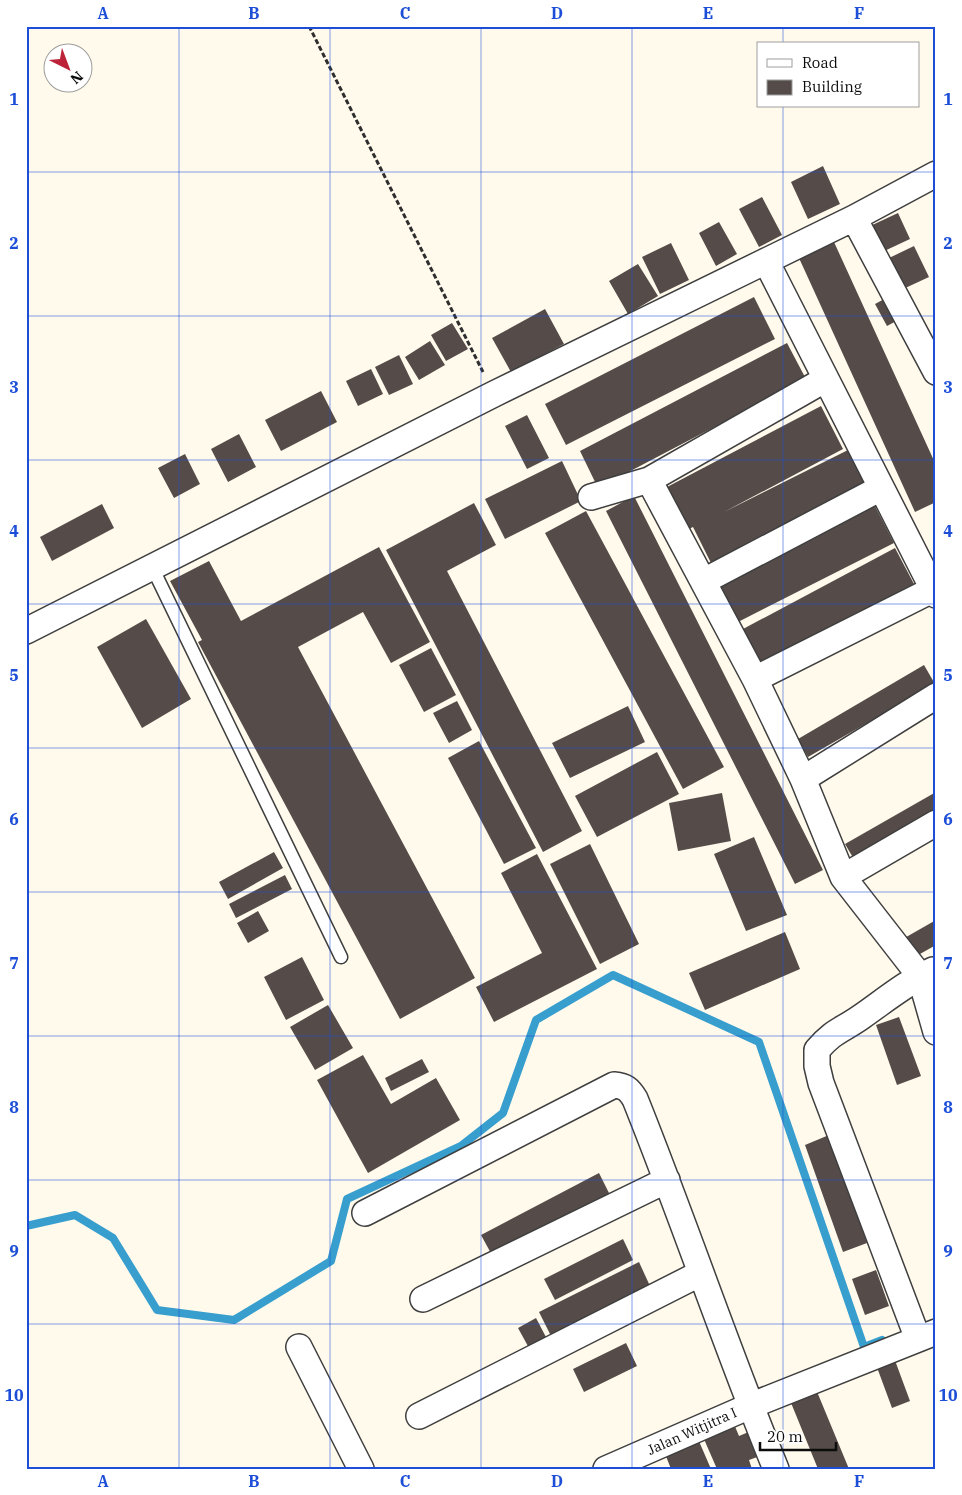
<svg xmlns="http://www.w3.org/2000/svg" width="962" height="1495" viewBox="0 0 962 1495" font-family="'IBM Plex Serif',serif">
  <style>
    .lines { fill: none; stroke-linecap: round; stroke-linejoin: round }
    .stream { stroke: #379ece; stroke-width: 8 }
    .building { fill: #554c49 }
    .lane-casing { stroke: #3f3f3f; stroke-width: 15 }
    .street-casing { stroke: #3f3f3f; stroke-width: 28 }
    .path { stroke: #2e2e2e; stroke-width: 3; stroke-dasharray: 5 2.5; stroke-linecap: butt }
    .lane { stroke: #fff; stroke-width: 12 }
    .street { stroke: #fff; stroke-width: 25 }
    .grid { fill: none; stroke: #1d4ed8; stroke-width: 1; stroke-opacity: 0.55 }
    .labels { text-anchor: middle; stroke-width: 5; stroke-linejoin: round; paint-order: stroke }
    .street-label { font-size: 14px; fill: #0c0c0c; stroke: #fff }
    .neatline { fill: none; stroke: #1d4ed8; stroke-width: 2 }
    .grid-label { font-size: 16px; text-anchor: middle; font-weight: bold; fill: #1d4ed8 }
  </style>
  <rect width="100%" height="100%" fill="#fffaec"/>
  <g class="lines">
    <path class="stream" d="M26 1226 75 1215 113 1238 157 1310 234 1320 331 1261 347 1199 461 1146 503 1113 536 1020 613 975 759 1042 864 1347 882 1340"/>
  </g>
  <path class="building" d="M823 166 840 204 808 219 791 182Z
    M762 197 782 235 759 247 739 209Z
    M898 213 910 239 880 253 868 227Z
    M719 222 737 254 716 266 699 233Z
    M834 242 936 465V502L915 512 799 258Z
    M671 243 689 280 660 294 642 257Z
    M914 246 929 277 901 290 887 259Z
    M638 264 658 296 628 314 609 281Z
    M754 297 775 339 566 445 545 404Z
    M888 297 900 319 887 326 875 304Z
    M545 309 564 344 511 372 492 338Z
    M452 323 468 349 446 361 431 335Z
    M430 341 445 365 419 380 405 357Z
    M787 343 806 379 598 488 580 451Z
    M399 355 413 384 389 395 375 367Z
    M371 369 383 394 358 406 346 381Z
    M321 391 337 422 281 451 265 420Z
    M821 406 843 449 724 512 848 450 866 485 711 563 693 527 689 529 667 487Z
    M527 415 549 458 527 469 505 426Z
    M239 434 256 467 228 482 211 449Z
    M185 454 200 484 174 498 158 468Z
    M562 461 581 501 505 539 485 499Z
    M634 496 823 870 795 884 606 511Z
    M474 503 496 545 447 571 582 831 543 852 386 550Z
    M102 504 114 528 52 561 40 537Z
    M875 506 894 543 738 622 719 585Z
    M586 511 724 767 683 789 545 533Z
    M379 547 430 642 391 663 363 612 298 647 475 978 400 1019 198 642 202 640 170 581 209 561 241 621Z
    M895 548 914 584 762 665 743 629Z
    M146 619 191 699 142 728 97 647Z
    M431 648 456 695 424 712 399 665Z
    M924 665 935 684 808 757 798 739Z
    M457 701 472 730 449 743 433 713Z
    M628 706 645 742 570 778 552 743Z
    M479 741 536 848 504 864 448 758Z
    M657 752 679 794 597 837 575 796Z
    M936 792V816L855 861 845 844Z
    M722 793 731 841 678 851 669 803Z
    M754 837 787 915 746 931 714 854Z
    M590 844 639 944 600 964 550 864Z
    M274 852 283 868 228 899 219 882Z
    M537 854 597 969 494 1022 476 987 542 953 501 873Z
    M285 875 292 889 236 918 229 904Z
    M258 911 269 931 248 943 237 923Z
    M936 920V945L911 959 901 940Z
    M785 932 800 969 705 1010 689 973Z
    M302 957 324 1000 286 1020 264 977Z
    M328 1005 353 1048 315 1070 290 1027Z
    M899 1017 921 1076 897 1085 876 1025Z
    M363 1055 391 1104 436 1078 460 1120 368 1173 317 1080Z
    M422 1059 429 1072 391 1091 385 1078Z
    M829 1135 867 1243 843 1252 805 1145Z
    M599 1173 610 1195 493 1257 481 1235Z
    M623 1239 633 1260 555 1300 544 1279Z
    M639 1262 650 1286 551 1336 539 1312Z
    M876 1270 889 1306 865 1315 852 1279Z
    M536 1318 547 1339 529 1348 518 1328Z
    M626 1343 637 1366 584 1392 573 1369Z
    M893 1355 910 1401 892 1408 875 1362Z
    M813 1382 849 1469H818L787 1393Z
    M731 1417 739 1436 751 1431 760 1456 749 1460 752 1469H717L700 1430Z
    M695 1432 711 1469H671L662 1446Z"/>
  <g class="lines">
    <defs>
      <path id="lane" d="M153 569 341 957"/>
      <path id="street" d="M854 218 936 372
        M766 261 936 595
        M649 480 755 679 803 779 843 877 920 976 936 1032
        M591 497 649 480 826 379
        M704 581 881 488
        M26 631 494 394 854 218 936 174
        M755 679 932 590
        M803 779 936 696
        M843 877 936 823
        M365 1213 614 1085C625 1086 629 1089 635 1099 684 1221 726 1347 776 1469
        M423 1299 667 1180
        M918 1339 821 1083 817 1066V1050C833 1031 841 1031 861 1017 884 1001 907 982 933 970
        M299 1347 361 1469
        M419 1416 701 1273
        M606 1469 750 1406 936 1332"/>
    </defs>
    <use href="#lane" class="lane-casing"/>
    <use href="#street" class="street-casing"/>
    <path class="path" d="M309 26 483 372"/>
    <use href="#lane" class="lane"/>
    <use href="#street" class="street"/>
  </g>
  <path class="grid" d="M179 26V1469M330 26V1469M481 26V1469M632 26V1469M783 26V44M783 106V1469M26 172H936M26 316H936M26 460H936M26 604H936M26 748H936M26 892H936M26 1036H936M26 1180H936M26 1324H936"/>
  <g class="labels">
    <g class="street-label">
      <text transform="translate(692 1431) rotate(-24)" y="5">Jalan Witjitra I</text>
    </g>
  </g>
  <rect width="962" height="1495" fill="none" stroke="#ffffff" stroke-width="55"/>
  <rect x="757" y="42" width="162" height="65" fill="#ffffff" stroke="#9e9e9e"/>
  <rect x="767" y="59" width="25" height="8" fill="#ffffff" stroke="#9e9e9e"/>
  <text x="802" y="68" font-size="15" fill="#0c0c0c">Road</text>
  <rect x="767" y="80" width="25" height="15" fill="#554c49" stroke="#9e9e9e"/>
  <text x="802" y="92" font-size="15" fill="#0c0c0c">Building</text>
  <g transform="translate(68 68) rotate(138)"><circle r="24" fill="#ffffff" stroke="#9e9e9e"/>
  <path d="M0-4L9 19L0 12L-9 19Z" fill="#bd2338"/>
  <text y="-8" font-size="14" font-weight="bold" text-anchor="middle" fill="#0c0c0c">N</text>
  </g>
  <path d="M760 1442v8h76v-8" fill="none" stroke="#0c0c0c" stroke-width="2.5"/>
  <text x="767" y="1442" font-size="15" fill="#0c0c0c" stroke="#ffffff" stroke-width="4" paint-order="stroke">20 m</text>
  <rect x="28" y="28" width="906" height="1440" class="neatline"/>
  <g class="grid-label">
    <text x="103" y="19">A</text>
    <text x="254" y="19">B</text>
    <text x="405" y="19">C</text>
    <text x="557" y="19">D</text>
    <text x="708" y="19">E</text>
    <text x="859" y="19">F</text>
    <text x="14" y="105">1</text>
    <text x="948" y="105">1</text>
    <text x="14" y="249">2</text>
    <text x="948" y="249">2</text>
    <text x="14" y="393">3</text>
    <text x="948" y="393">3</text>
    <text x="14" y="537">4</text>
    <text x="948" y="537">4</text>
    <text x="14" y="681">5</text>
    <text x="948" y="681">5</text>
    <text x="14" y="825">6</text>
    <text x="948" y="825">6</text>
    <text x="14" y="969">7</text>
    <text x="948" y="969">7</text>
    <text x="14" y="1113">8</text>
    <text x="948" y="1113">8</text>
    <text x="14" y="1257">9</text>
    <text x="948" y="1257">9</text>
    <text x="14" y="1401">10</text>
    <text x="948" y="1401">10</text>
    <text x="103" y="1487">A</text>
    <text x="254" y="1487">B</text>
    <text x="405" y="1487">C</text>
    <text x="557" y="1487">D</text>
    <text x="708" y="1487">E</text>
    <text x="859" y="1487">F</text>
  </g>
</svg>
